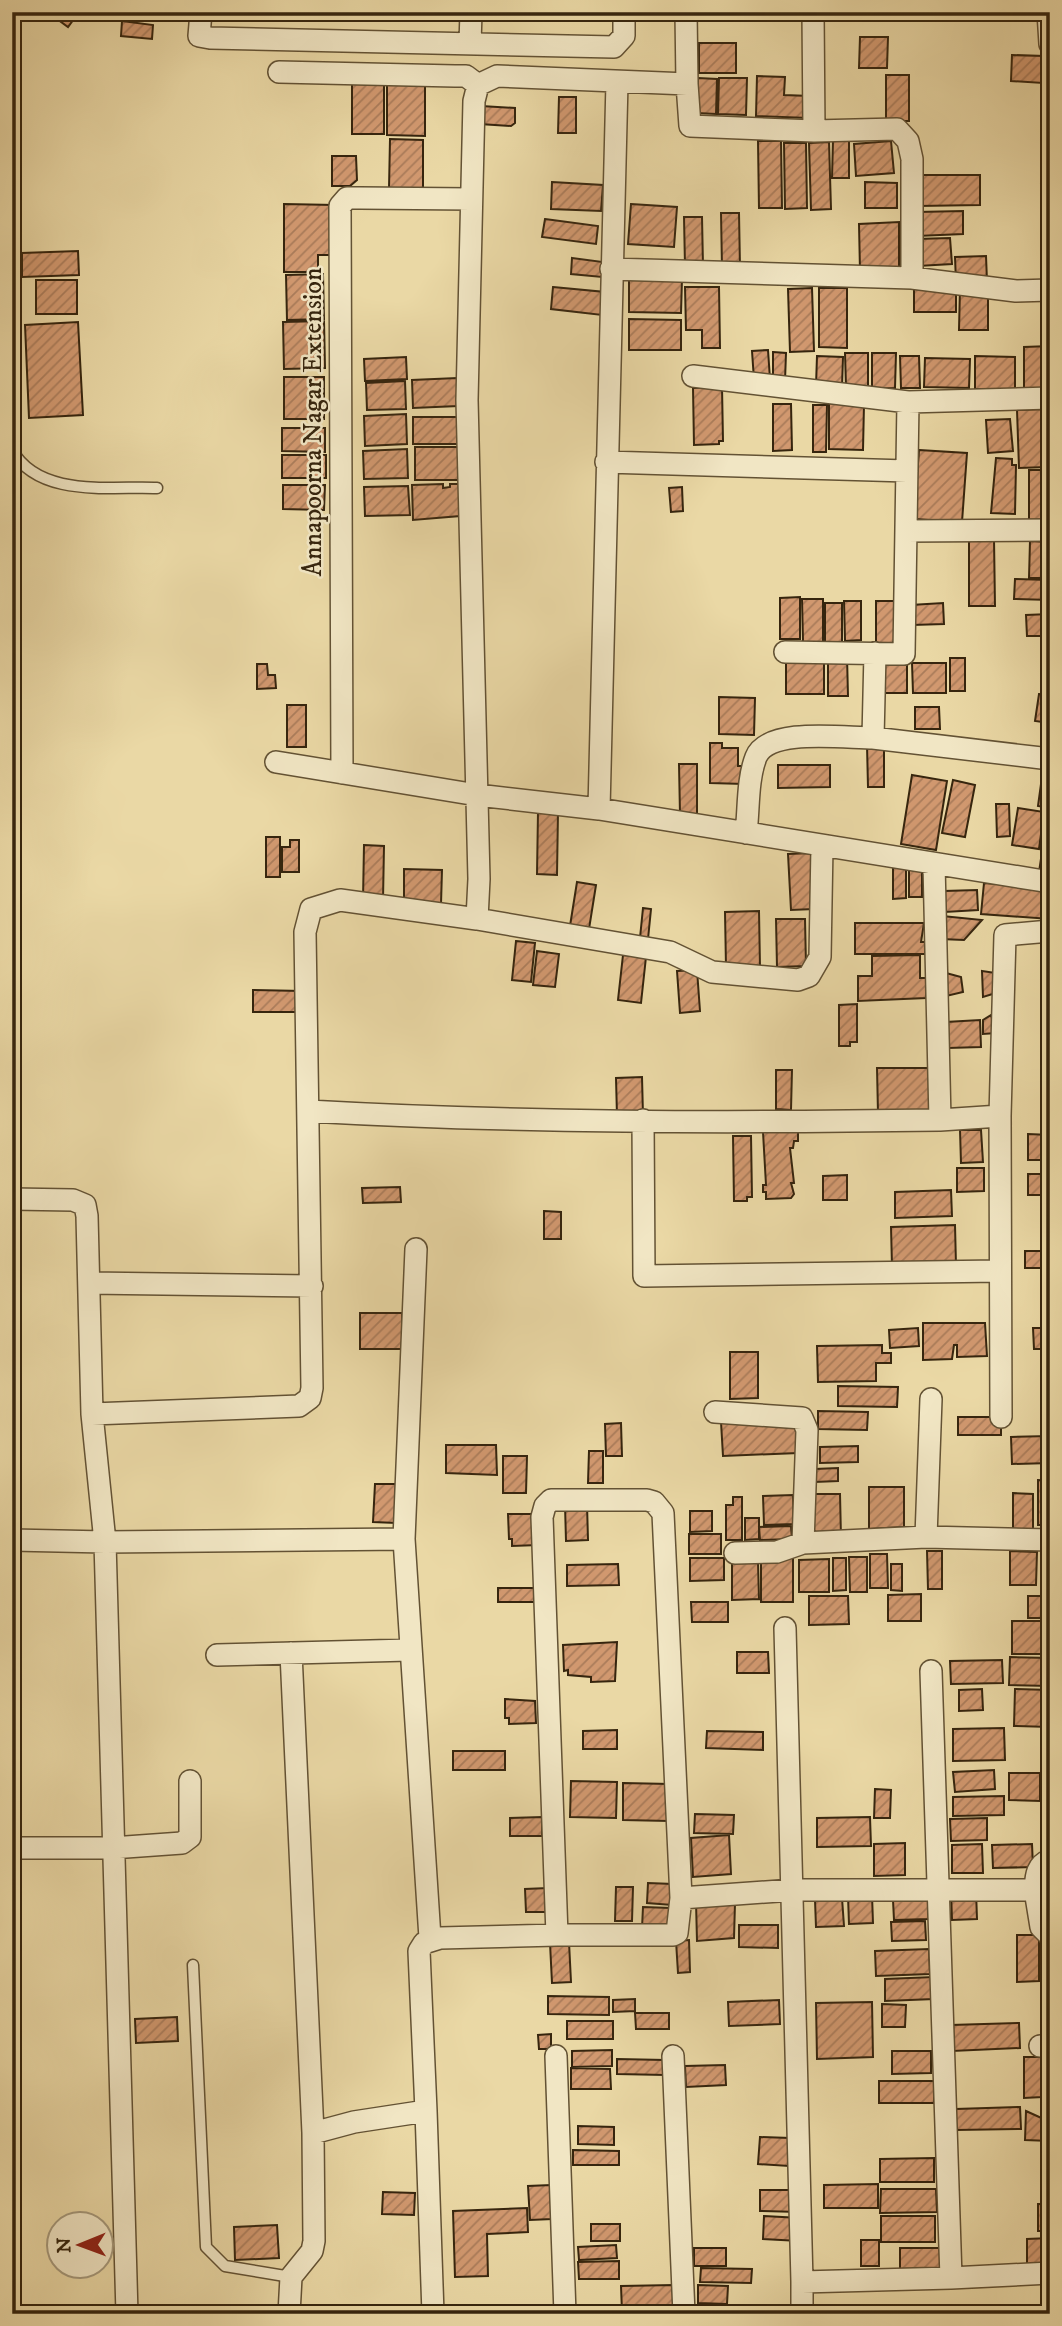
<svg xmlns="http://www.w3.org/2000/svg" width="1062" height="2326" viewBox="0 0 1062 2326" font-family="'IM FELL DW Pica',serif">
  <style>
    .building { fill: url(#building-hatch); stroke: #36250e; stroke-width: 2 }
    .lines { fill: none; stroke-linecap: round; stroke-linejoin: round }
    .lane-casing { stroke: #635234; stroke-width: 13 }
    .street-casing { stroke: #635234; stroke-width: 24 }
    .lane { stroke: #f1e6c4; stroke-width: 10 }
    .street { stroke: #f1e6c4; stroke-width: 21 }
    .labels { text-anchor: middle; stroke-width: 5; stroke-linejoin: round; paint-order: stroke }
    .street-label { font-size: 26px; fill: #36250e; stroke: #f1e6c4 }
  </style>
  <defs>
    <pattern id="building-hatch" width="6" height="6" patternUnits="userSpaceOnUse" patternTransform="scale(1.75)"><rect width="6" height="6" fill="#d1986f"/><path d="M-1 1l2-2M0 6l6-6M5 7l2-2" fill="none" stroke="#aa7c5a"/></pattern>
  </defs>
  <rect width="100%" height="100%" fill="#ead8a5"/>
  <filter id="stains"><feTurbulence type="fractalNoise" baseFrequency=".00286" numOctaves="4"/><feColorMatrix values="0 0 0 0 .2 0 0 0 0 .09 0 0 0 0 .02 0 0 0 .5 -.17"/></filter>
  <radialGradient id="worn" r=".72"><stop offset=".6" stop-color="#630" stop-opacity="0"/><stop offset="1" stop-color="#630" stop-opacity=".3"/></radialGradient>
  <path class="building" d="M56 12H79L68 27 53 16Z
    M122 21 153 25 152 39 121 36Z
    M860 37H888L887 68H859Z
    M699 43H736V73H699Z
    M1012 55 1044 56 1043 83 1011 81Z
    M886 75H909V121H886Z
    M757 76 785 77 784 95 810 96 809 118 756 116Z
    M698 78 717 79 716 114 697 113Z
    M719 78H747L746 115 718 114Z
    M352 79H384V134H352Z
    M387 81H425V136L387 135Z
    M559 97H576V133H558Z
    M481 106 515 108V123L511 126 480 124Z
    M390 139 423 140V190L389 189Z
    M758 141H781L782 208H759Z
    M833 141H849V178H832Z
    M891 141 894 173 856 176 854 144Z
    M829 142 831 209 811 210 809 143Z
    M784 143H806L807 208 785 209Z
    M332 156H356L357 180 350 186H332Z
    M918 175H980V205L918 206Z
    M552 182 603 185 601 211 551 209Z
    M865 182 897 183V208H865Z
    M1041 184H1050V234H1042Z
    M284 204 335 205V255H318V272H284Z
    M631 204 677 207 674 247 628 244Z
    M963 211V234L917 236V212Z
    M721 213H739L740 268H722Z
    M684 217H702L703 266H685Z
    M545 219 598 226 596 244 542 237Z
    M899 222V270L860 271 859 224Z
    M950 238 952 264 918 266 916 239Z
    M78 251 79 275 22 277V253Z
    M986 256 987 281 956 282 955 257Z
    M572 258 603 262 602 277 571 274Z
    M323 274 324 319 287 320 286 275Z
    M629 278 682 279 681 313 629 312Z
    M36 280H77V314H36Z
    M553 287 605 292 602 315 551 309Z
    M685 287H719L720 348H702V330H686Z
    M956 287V312H914V288Z
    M812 288 814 351 790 352 788 289Z
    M819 288H847V348L819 347Z
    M960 288H988V330H959Z
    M629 319 681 320V350H629Z
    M324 321 325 368 284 369 283 322Z
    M78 322 83 415 29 418 25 325Z
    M1050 346V395L1024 396V347Z
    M768 350 770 379 754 380 752 351Z
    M773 352 786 353 785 381H773Z
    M845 353H868V387H846Z
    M872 353H896L895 388 872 389Z
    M817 356 843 357 842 387 816 386Z
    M900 356H919L920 388H901Z
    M975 356 1015 357V389H975Z
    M406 357 407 379 365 381 364 359Z
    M925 358 970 359 969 388 924 387Z
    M284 377H324V419H284Z
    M457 378 458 406 413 408 412 380Z
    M405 381 406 409 367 410 366 383Z
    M722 387 723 441H719V444L694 445 693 388Z
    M829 403 864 404 863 450 829 449Z
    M773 404H791L792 450 773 451Z
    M813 405H827L826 452H813Z
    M1045 409 1047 467 1019 468 1017 410Z
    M406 414 407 444 365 446 364 416Z
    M413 417H459V444H413Z
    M1010 419 1013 451 988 453 986 420Z
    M282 428H325V452L282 451Z
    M415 447H462V480H415Z
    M407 449 408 478 364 479 363 451Z
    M919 450 967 453 962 522 914 519Z
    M282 455H326V478H282Z
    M996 458 1012 459V465H1016L1015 514 991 513Z
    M1029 470H1047V524H1029Z
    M443 484V488L450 487V484H459L460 516 413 520 412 485Z
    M283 485H325L324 510 283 509Z
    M408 486 410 515 365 516 364 487Z
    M682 487 683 511 671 512 669 488Z
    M969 539H994L995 606H969Z
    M1030 541 1048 542V578H1029Z
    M1015 579 1050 580V600L1014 599Z
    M800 597V639H780V598Z
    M802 599H823V642H803Z
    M844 601H861V640L845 641Z
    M876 601H894L895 646H876Z
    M825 603H842V642H825Z
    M943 603 944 624 912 625 911 605Z
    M1050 614V636H1027L1026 615Z
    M847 656 848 696H828V657Z
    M950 658H965V691H950Z
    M786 659H824V694H786Z
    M878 661H907V693H878Z
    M912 663H946V693H913Z
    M257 664H267L268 675H275L276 688 257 689Z
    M1039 694 1050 695V723L1035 721Z
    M719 697 755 698 754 735 719 734Z
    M287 705H306V747H287Z
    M915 707H939L940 729H915Z
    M710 743H722V748H738V766H743L744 784 710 783Z
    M867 745H884V787H868Z
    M679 764H697V814H680Z
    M778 765H830V787L778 788Z
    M912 775 947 781 936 850 901 844Z
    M953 780 975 785 965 837 942 833Z
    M1041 784 1050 786V808L1038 806Z
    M996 804H1009L1010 836 997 837Z
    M1018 808 1044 812 1039 849 1012 845Z
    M538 812H558L557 875 537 874Z
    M266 837H280V877H266Z
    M290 840H299V872H282V847H290Z
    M364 845 384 846 383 900H363Z
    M1042 852 1050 853 1047 873 1039 872Z
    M811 853 814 909 791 910 788 854Z
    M893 866H906V898L893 899Z
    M909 867H922V897H909Z
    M404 869 442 870 441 904H404Z
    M577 882 596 885 589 929 570 926Z
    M984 883 1050 888V919L981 914Z
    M977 890 978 910 945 912 944 891Z
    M643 908 651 909 648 939 640 938Z
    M759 911 760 967H726L725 912Z
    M942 916 982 920 964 940 941 939Z
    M776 919H805L806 966 777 967Z
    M855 923H924L921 942H925V954H855Z
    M516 941 535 943 531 982 512 980Z
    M537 951 559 954 555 987 533 985Z
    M623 955 646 957 641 1003 618 1000Z
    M920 955V978H926V998L858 1001V976H872V956Z
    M697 970 700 1011 680 1013 677 971Z
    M982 971 996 973V993L983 997Z
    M946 973 961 977 963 992 946 996Z
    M253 990 302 991 301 1012H253Z
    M857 1004V1042H850V1046H839V1005Z
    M991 1015 996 1033 983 1034V1020Z
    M980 1020 981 1047 948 1048 946 1022Z
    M877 1068H932L930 1112 878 1113Z
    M776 1070H792L791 1110 776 1109Z
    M642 1077 643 1115 617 1116 616 1078Z
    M960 1130H981L983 1162 961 1163Z
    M763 1132H798V1141H794L793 1148H790L794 1183H791L794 1194 791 1198 766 1199V1192H763V1185H766Z
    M1028 1134 1050 1135V1160H1028Z
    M733 1136H751L752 1197H747V1201H734Z
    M957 1168H984V1191L957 1192Z
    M1028 1174H1050V1195H1028Z
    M847 1175V1200H823V1176Z
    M400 1187 401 1202 363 1203 362 1188Z
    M951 1190 952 1216 895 1218V1192Z
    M544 1211 561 1212V1239H544Z
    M955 1225 956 1265 892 1266 891 1227Z
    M1025 1251H1050V1268H1025Z
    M360 1313H402V1349H360Z
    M923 1323H985L987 1356 957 1357V1345H954L952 1359 923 1360Z
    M918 1328 919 1346 890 1348 889 1330Z
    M1033 1328H1050V1349H1034Z
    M882 1345V1353H891V1363H876V1381L818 1382 817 1346Z
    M730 1352H758V1398L730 1399Z
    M838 1386 898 1387 897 1407 838 1406Z
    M818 1411 868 1412 867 1430 818 1429Z
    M958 1417H1001V1435H958Z
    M797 1419 798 1453 723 1456 721 1422Z
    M621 1423 622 1456H606L605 1424Z
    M1050 1436V1463L1012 1464 1011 1437Z
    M446 1445H496L497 1475 446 1473Z
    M858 1446V1462L820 1463V1447Z
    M589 1451H603V1483H588Z
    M503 1456H527L526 1493H503Z
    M838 1468V1481L815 1482V1469Z
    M1038 1480 1050 1481V1525H1038Z
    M375 1484H397L396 1523 373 1522Z
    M869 1487H904V1527L869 1529Z
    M1013 1493 1033 1494V1529H1013Z
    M812 1494H840L841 1538H812Z
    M793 1495 794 1524 764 1525 763 1496Z
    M733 1497H742V1540H726V1505H733Z
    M587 1504 588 1540 566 1541 565 1505Z
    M690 1511H712V1531L690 1532Z
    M508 1514H537L538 1545 512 1546V1539H509Z
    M745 1518H759V1539L745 1540Z
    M791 1526 792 1539 760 1540 759 1527Z
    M689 1534H721V1554H689Z
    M927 1551H942V1589H928Z
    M1010 1551 1037 1552 1036 1585H1010Z
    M870 1554H887L888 1588H870Z
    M793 1557V1602H761V1558Z
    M849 1557H867V1592H850Z
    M690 1558H724V1580L690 1581Z
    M833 1558H846V1590L833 1591Z
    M829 1559V1592H799V1560Z
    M758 1562 759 1599 732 1600V1563Z
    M618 1564 619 1585 567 1586V1565Z
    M891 1564H902V1591L891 1590Z
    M498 1588H541V1602H498Z
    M921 1594V1621H888V1595Z
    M809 1596H848L849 1624 809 1625Z
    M1028 1596H1050V1618H1028Z
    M691 1602H728V1622H692Z
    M1012 1621H1050V1654H1012Z
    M617 1642 615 1681 591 1682V1677L568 1675V1670L564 1671 563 1645Z
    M737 1652H768L769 1673H737Z
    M1010 1657 1050 1658V1686L1009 1685Z
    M1002 1660 1003 1683 951 1684 950 1661Z
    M982 1689 983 1710 959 1711V1690Z
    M1015 1689 1050 1690V1727L1014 1726Z
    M505 1699 535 1701 536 1723 509 1724V1718H505Z
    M1004 1728 1005 1760 953 1761V1729Z
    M617 1730V1749H583V1731Z
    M707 1731 763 1732V1750L706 1748Z
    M453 1751H505V1770H453Z
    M1046 1756H1050V1799L1044 1798Z
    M994 1770 995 1789 955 1792 953 1772Z
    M1009 1773H1040V1801L1009 1800Z
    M571 1781 617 1782 616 1818 570 1817Z
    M623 1783 670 1784 669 1821 623 1820Z
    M875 1789 891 1790 890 1818H874Z
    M1004 1796V1815L953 1816V1797Z
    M695 1814 734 1815 733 1834 694 1833Z
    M542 1817V1836H510V1818Z
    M870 1817 871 1846 817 1847V1818Z
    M987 1818V1840L951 1841 950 1819Z
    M729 1835 731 1874 693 1877 691 1838Z
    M905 1843V1875L874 1876V1844Z
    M982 1844 983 1873H952V1845Z
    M1032 1844 1033 1867 993 1868 992 1845Z
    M648 1883 673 1884 672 1905 647 1903Z
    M616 1887H633L632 1921H615Z
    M548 1888 549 1912H526L525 1889Z
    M976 1891 977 1919 952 1920 951 1892Z
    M872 1895 873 1923 849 1924 848 1896Z
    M842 1898 844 1926 816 1927 815 1900Z
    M928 1899 929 1919 894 1920 893 1900Z
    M696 1902 735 1903 734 1938 697 1941Z
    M643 1907 671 1908V1930L642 1928Z
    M925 1921 926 1940 892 1941 891 1922Z
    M739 1925H778V1948L739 1947Z
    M1017 1935H1039V1981L1017 1982Z
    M689 1940 690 1972 678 1973 676 1941Z
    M569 1942 571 1982 552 1983 550 1943Z
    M929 1949 930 1974 876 1976 875 1951Z
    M934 1977V1999L885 2001V1979Z
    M1047 1987H1050V2033L1045 2032Z
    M548 1996 609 1997V2015L548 2014Z
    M635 1999V2011L613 2012V2000Z
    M779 2000 780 2024 729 2026 728 2002Z
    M872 2002 873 2057 817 2059 816 2003Z
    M882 2004 906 2005 905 2027H882Z
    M635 2013H669V2029H636Z
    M177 2017 178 2041 136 2043 135 2019Z
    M567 2021H613V2039H567Z
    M1019 2023 1020 2048 952 2051 951 2025Z
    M551 2034V2049H539L538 2035Z
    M612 2050V2066L572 2067V2051Z
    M892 2051H931V2073L892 2074Z
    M1024 2057H1042V2097L1024 2098Z
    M617 2059 665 2060V2075L617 2074Z
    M725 2065 726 2085 686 2087 685 2066Z
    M571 2068 610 2069 611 2089H571Z
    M879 2081H934V2103H879Z
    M1020 2107 1021 2129 956 2130V2109Z
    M1026 2111 1048 2121 1050 2141 1025 2140Z
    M578 2126 614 2127V2145L578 2144Z
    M760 2137 790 2138 789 2166 758 2164Z
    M573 2150 619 2151V2165H573Z
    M934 2158V2182H880V2159Z
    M878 2184V2208H824V2185Z
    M551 2185 552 2219 530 2220 528 2186Z
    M881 2189H936L937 2212 880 2213Z
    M760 2190H799V2212L760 2211Z
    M383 2192 415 2193 414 2215 382 2214Z
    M1038 2204H1050V2231H1038Z
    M527 2208 528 2232 487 2234 488 2276 455 2277 453 2211Z
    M764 2216 800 2218 799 2241 763 2239Z
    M881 2216H935V2242H881Z
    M591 2224H620V2241H591Z
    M277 2225 279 2258 235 2260 234 2227Z
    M1050 2238V2267H1027V2239Z
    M861 2240H879V2266H861Z
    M616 2245 617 2258 579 2260 578 2247Z
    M694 2248H726V2266H694Z
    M900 2248H942V2269H900Z
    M619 2261V2279H579L578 2262Z
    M701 2268 752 2269 751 2283 700 2282Z
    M674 2285 675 2310 622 2312 621 2286Z
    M698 2285 728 2286 727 2304 698 2303Z
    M580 2308H616V2314H580Z
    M496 2310V2314H451V2311Z"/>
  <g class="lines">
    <defs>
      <path id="lane" d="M12 450C39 498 110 486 157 488
        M193 1965 206 2247 225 2266 291 2277"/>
      <path id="street" d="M201 12 199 36 210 38 614 47 624 36V12
        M1048 12 1050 44
        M470 44 471 12
        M279 72 455 76H466L478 85
        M687 84 690 126 814 131
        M611 269 912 278V159L908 141 897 129 814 131 813 12
        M912 278 1016 291 1050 290
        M693 376 908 402
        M606 462 907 471
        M906 531 1050 530
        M785 652 904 654 908 402 1050 398
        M875 653 873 738 1050 759
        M276 762 477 795 599 809 1050 882
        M342 773 340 206 347 198H360L471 199
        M599 809 617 82
        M746 833C749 810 747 780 756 757 768 727 844 738 873 738
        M934 864 940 1120 1000 1116
        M477 919 670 952 712 972 798 980 809 976 820 957 822 846
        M308 1111C518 1123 730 1123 940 1120
        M643 1120 644 1276 999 1271
        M12 1199 73 1200 85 1205 87 1216 92 1414 105 1542 127 2314
        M416 1249 404 1539 430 1938
        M89 1283 312 1286
        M715 1412 802 1418 807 1430 803 1543 926 1537 1050 1540
        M92 1414 299 1406 310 1398 312 1388 305 932 311 909 340 900 477 919 479 879 467 400 474 101 478 85 497 76 687 84 686 12
        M1001 1417 1000 1116 1005 935 1050 931
        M551 1500H647L654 1502 663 1513 681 1898 677 1933 673 1935H557L542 1517 545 1506Z
        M926 1537 931 1399
        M12 1540 105 1542 404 1539
        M735 1553 777 1552 803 1543
        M785 1628 802 2282 951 2278
        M291 1653 313 2133
        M217 1655 409 1650
        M931 1671 951 2278 1050 2273
        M12 1848H112L182 1843 190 1837V1781
        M1035 1890 1041 1927 1050 1936
        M681 1898 793 1890H1035C1036 1877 1036 1865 1050 1860
        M1040 2046H1050
        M556 2056 565 2314
        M673 2056 684 2314
        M426 2111 433 2314
        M802 2282V2314
        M289 2314 291 2277 312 2251 314 2241 313 2133 354 2122 426 2111 419 1951 424 1943 440 1938 557 1935"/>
    </defs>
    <use href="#lane" class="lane-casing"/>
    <use href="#street" class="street-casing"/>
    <use href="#lane" class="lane"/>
    <use href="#street" class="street"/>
  </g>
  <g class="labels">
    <g class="street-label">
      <text transform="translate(312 422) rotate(-90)" y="9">Annapoorna Nagar Extension</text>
    </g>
  </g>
  <rect width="1062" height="2326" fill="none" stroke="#ead8a5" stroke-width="42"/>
  <rect x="14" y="14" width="1034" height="2298" fill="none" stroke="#36250e" stroke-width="3.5"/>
  <rect x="21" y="21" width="1020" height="2284" fill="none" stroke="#36250e" stroke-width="2"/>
  <g transform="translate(80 2245) rotate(269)"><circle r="33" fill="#f1e6c4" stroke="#a6997b" stroke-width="2"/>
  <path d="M0-5L12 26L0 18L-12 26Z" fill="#8f2418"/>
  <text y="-10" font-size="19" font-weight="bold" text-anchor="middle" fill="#36250e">N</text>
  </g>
  <rect width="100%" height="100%" filter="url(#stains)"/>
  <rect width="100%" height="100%" fill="url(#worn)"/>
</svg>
